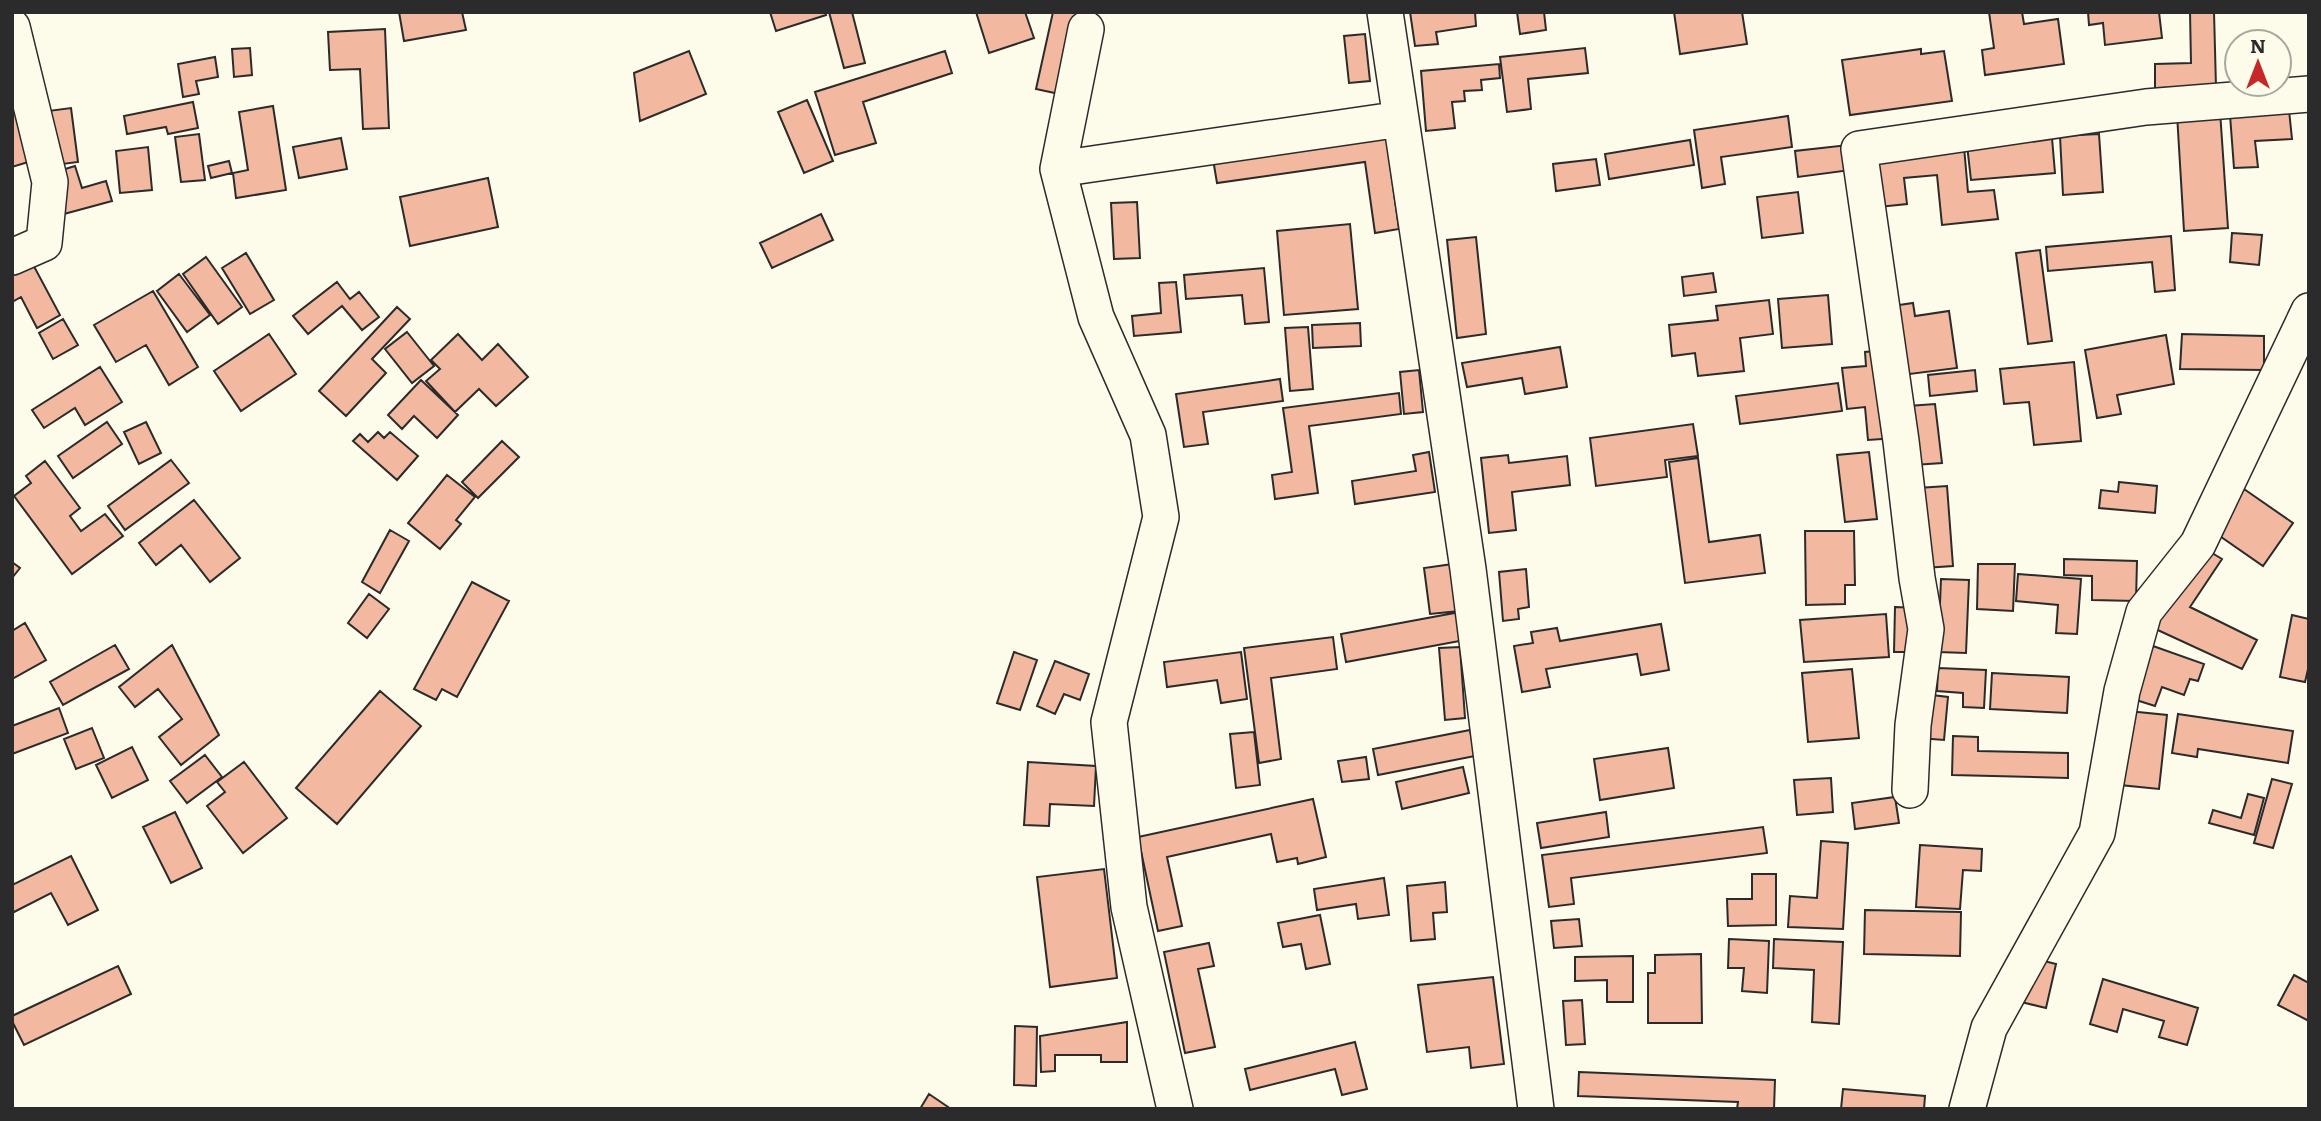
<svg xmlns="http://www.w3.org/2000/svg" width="2321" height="1121" viewBox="0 0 2321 1121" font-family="Literata,serif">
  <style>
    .building { fill: #f2b8a0; stroke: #2b2b2b; stroke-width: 2 }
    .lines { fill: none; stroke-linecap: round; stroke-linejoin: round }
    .street-casing { stroke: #2b2b2b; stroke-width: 38 }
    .street { stroke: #fdfbea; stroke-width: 35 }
  </style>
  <rect width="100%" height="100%" fill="#fdfbea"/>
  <path class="building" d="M399 12H462L466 30 404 41Z
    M770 12H825L826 15 776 31Z
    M829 12H852L865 63 844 68Z
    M976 12H1025L1034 38 989 53Z
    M1053 12H1083L1064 95 1036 89Z
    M1410 12H1475L1476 26 1436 32 1438 44 1415 46Z
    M1517 12H1544L1546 30 1520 34Z
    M1674 12H1742L1747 44 1680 54Z
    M1989 12H2022L2024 24 2058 19 2064 64 1985 75 1982 50 1994 48Z
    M2088 12H2159L2162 38 2105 45 2103 23 2089 25Z
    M2190 12H2214L2216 87 2155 88V64L2191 63Z
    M385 29 389 128 363 129 360 69 330 70 328 32Z
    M1365 34 1370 81 1349 83 1344 36Z
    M250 48 252 75 234 77 232 49Z
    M1585 48 1588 73 1528 79 1531 109 1507 112 1500 57Z
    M1921 49V54L1944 51 1952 101 1850 115 1842 60Z
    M689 51 706 94 640 121 634 73Z
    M945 51 952 73 863 102 876 143 835 155 815 92Z
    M215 57 218 77 196 81 199 94 183 97 178 64Z
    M1499 64 1500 78 1481 80 1482 90 1464 91 1465 101 1452 102 1455 128 1426 131 1421 71Z
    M12 71 38 159 12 167Z
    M807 100 833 161 804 173 778 112Z
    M193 102 198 128 168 134 166 127 127 134 124 116Z
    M273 106 286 190 236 198 233 173 248 170 239 112Z
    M71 108 78 162 55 165 48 111Z
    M2289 110 2292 139 2255 141 2258 167 2234 168 2230 115Z
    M2220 111 2228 228 2184 231 2177 114Z
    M1788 116 1792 147 1721 157 1725 184 1702 188 1694 130Z
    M199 134 205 180 181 182 175 137Z
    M2099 134 2103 192 2063 195 2060 136Z
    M1386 135 1399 229 1375 233 1365 162 1217 183 1213 159Z
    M341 138 347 169 299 178 293 147Z
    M2052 138 2055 173 1971 180 1967 145Z
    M1690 140 1694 165 1609 179 1605 154Z
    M1848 145 1851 170 1798 177 1795 151Z
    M148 147 152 190 120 193 116 151Z
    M1964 147 1968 192 1994 190 1998 219 1942 225 1937 175 1904 178 1907 204 1879 207 1875 155Z
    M1596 159 1600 185 1556 191 1553 164Z
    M229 161 232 173 211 178 208 166Z
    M75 166 82 188 106 181 112 201 64 214 52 173Z
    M488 178 498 227 410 246 400 197Z
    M1798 192 1803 233 1762 238 1757 197Z
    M1137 202 1140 258 1114 259 1111 203Z
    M821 214 833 240 772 268 760 243Z
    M1350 224 1358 309 1284 315 1277 231Z
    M2232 233 2262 235 2259 265 2230 262Z
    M2171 236 2175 290 2155 292 2152 262 2048 271 2046 247Z
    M1476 237 1486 334 1457 338 1447 240Z
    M2040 250 2052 341 2028 344 2016 253Z
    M246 253 274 300 250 314 222 268Z
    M29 257 60 315 37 328 21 297 12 302V266Z
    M206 257 242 307 218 324 183 274Z
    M1264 268 1269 322 1245 324 1242 295 1186 299 1184 275Z
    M1713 273 1716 292 1684 296 1682 277Z
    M179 274 210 315 187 332 157 291Z
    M337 282 350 299 359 292 379 317 362 330 342 306 308 334 293 316Z
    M1176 282 1181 332 1134 336 1132 316 1161 313 1159 283Z
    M153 291 198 367 169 385 146 345 116 362 94 325Z
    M1828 295 1832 344 1782 348 1778 299Z
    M1769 300 1773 334 1740 338 1744 371 1698 376 1695 353 1672 356 1669 325 1718 320 1716 306Z
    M1913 303 1915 316 1949 311 1957 368 1902 375 1892 306Z
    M397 307 410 319 372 359 386 373 346 416 319 391Z
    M63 319 78 345 53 359 39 333Z
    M1360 323 1361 346 1313 348 1312 325Z
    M1308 327 1313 389 1290 391 1285 328Z
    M407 332 434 366 412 383 385 349Z
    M269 334 296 374 241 411 214 371Z
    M458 334 482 360 498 344 528 377 496 406 479 389 455 412 426 381 440 369 431 360Z
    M2182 334 2264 336V370L2180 369Z
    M2166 335 2174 384 2117 395 2121 414 2097 418 2085 350Z
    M1560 347 1567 387 1525 394 1522 378 1467 387 1462 363Z
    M1886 350 1896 438 1868 440 1865 407 1847 409 1842 368 1866 366 1865 352Z
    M2074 362 2081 441 2034 445 2029 402 2004 404 2000 369Z
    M100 367 122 402 85 425 75 408 44 428 32 410Z
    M1419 370 1423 412 1404 414 1400 372Z
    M1975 370 1977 391 1930 396 1928 375Z
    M1280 379 1283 401 1203 412 1208 444 1184 447 1176 394Z
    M421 380 458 415 437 438 414 416 402 429 388 415Z
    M1838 383 1842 411 1740 424 1736 396Z
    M1399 393 1401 414 1309 426 1318 493 1275 499 1272 475 1292 472 1283 408Z
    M1935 404 1942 463 1914 465 1908 406Z
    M107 422 122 444 73 478 58 456Z
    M146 422 161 453 139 464 124 432Z
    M1693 424 1698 456 1665 460 1667 477 1596 486 1590 438Z
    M378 432 384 438 390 432 418 456 397 480 353 441 360 434 368 442Z
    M502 441 519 457 478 498 462 482Z
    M1429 452 1435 492 1355 504 1352 481 1416 471 1413 455Z
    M1869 452 1877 519 1845 522 1837 455Z
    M1508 455 1509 463 1567 456 1570 485 1512 492 1516 530 1489 533 1481 458Z
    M1698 458 1709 542 1760 535 1765 573 1685 583 1669 462Z
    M171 460 189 483 125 530 108 506Z
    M45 461 80 508 70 516 81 531 105 514 123 536 72 574 14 496 31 483 26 476Z
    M447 475 475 497 456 520 461 524 440 549 408 523Z
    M2119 482 2157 486 2155 513 2099 508 2101 490 2118 492Z
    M1947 486 1953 566 1924 568 1918 488Z
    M2244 489 2293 523 2263 566 2214 532Z
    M194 500 240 558 210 582 181 545 156 565 139 543Z
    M390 530 409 541 380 593 362 582Z
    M1805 531H1854L1855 585H1845V604L1806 605Z
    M2202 547 2222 559 2190 607 2257 640 2242 669 2149 626Z
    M2064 559 2137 561 2136 601 2092 600V576L2064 575Z
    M12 562 20 568 12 578Z
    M1453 564 1459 611 1430 614 1424 568Z
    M1978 564H2015L2013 611 1977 609Z
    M1526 569 1529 607 1518 609 1519 619 1503 621 1499 572Z
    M2018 574 2081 579 2077 634 2056 633 2058 605 2016 601Z
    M1941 579 1969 580 1966 653 1938 652Z
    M472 582 509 601 457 697 442 689 436 700 414 689Z
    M369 594 389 609 367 638 348 623Z
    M1895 607 1919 608 1918 652H1894Z
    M1460 612 1465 640 1346 662 1341 634Z
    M1886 614 1889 657 1804 662 1800 620Z
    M2292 615 2309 619V665L2305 682 2280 677Z
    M25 623 46 660 12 679V631Z
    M1661 624 1669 670 1641 675 1637 654 1546 669 1550 687 1522 692 1514 646 1533 643 1531 632 1557 628 1560 641Z
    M1333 637 1337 669 1271 678 1281 759 1259 763 1244 648Z
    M115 645 129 669 63 705 50 682Z
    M172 645 219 735 181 765 159 737 182 719 158 689 135 707 119 687Z
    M2153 646 2204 664 2198 681 2190 679 2184 695 2162 687 2155 706 2133 699Z
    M1460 647 1465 718 1445 720 1439 648Z
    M1014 652 1037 660 1020 710 997 703Z
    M1241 652 1247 699 1221 703 1217 680 1167 687 1164 662Z
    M1055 661 1089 674 1080 700 1064 694 1055 714 1037 706Z
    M1938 668 1986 670 1984 708 1963 707V693L1937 691Z
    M1852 669 1859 738 1808 742 1802 673Z
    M1992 673 2069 677 2067 713 1990 709Z
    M380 691 421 726 337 824 296 788Z
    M1923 694 1948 697 1944 740 1919 738Z
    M59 708 68 733 12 754V726Z
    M2128 711 2167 715 2159 789 2120 785Z
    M2178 714 2293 731 2288 763 2198 749 2197 757 2172 753Z
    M92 728 104 758 76 769 64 739Z
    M1470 730 1475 756 1378 775 1373 749Z
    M1254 732 1260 785 1236 788 1230 734Z
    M1953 736 1978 737V751L2068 753V778L1952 775Z
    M132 747 148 780 112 798 96 765Z
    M1668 748 1674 788 1600 800 1594 759Z
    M205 755 222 777 187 803 170 781Z
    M1366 757 1369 779 1342 782 1338 761Z
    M244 762 287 818 243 853 207 806 225 792 217 782Z
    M1028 762 1096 766 1094 806 1050 804 1049 826 1024 825Z
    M1463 767 1469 793 1402 809 1396 782Z
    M1831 778 1833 812 1797 815 1794 780Z
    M2272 779 2292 784 2273 848 2254 843Z
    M2248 794 2264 798 2254 835 2209 823 2213 810 2241 818Z
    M1895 797 1899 823 1855 829 1852 803Z
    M1313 799 1326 857 1298 864 1297 858 1277 862 1271 834 1167 857 1182 926 1158 931 1138 837Z
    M175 812 202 868 171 883 143 827Z
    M1606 812 1609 837 1541 848 1537 823Z
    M1763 827 1767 853 1571 878 1574 904 1549 907 1542 855Z
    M1821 841 1848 843 1843 929 1788 927 1790 896 1817 898Z
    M1920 845 1982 849 1981 871 1963 870 1960 909 1916 907Z
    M71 856 98 910 68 925 51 893 12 913V885Z
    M1104 869 1117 978 1050 987 1037 877Z
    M1752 874H1776V925L1728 926 1727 899H1752Z
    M1384 878 1389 915 1358 919 1356 904 1317 910 1314 889Z
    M1445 882 1447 912 1433 913 1435 939 1411 941 1407 886Z
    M1865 910 1961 912 1960 956 1864 954Z
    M1320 915 1330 964 1306 969 1301 944 1283 947 1278 923Z
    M1579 919 1582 946 1554 948 1551 921Z
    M1729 939 1769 941 1767 993 1742 991 1744 968H1728Z
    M1774 939 1843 942 1839 1024 1812 1022 1814 970 1773 968Z
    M1209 943 1214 966 1198 969 1215 1047 1185 1053 1164 952Z
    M1701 954 1702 1023H1648V973H1655V955Z
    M1633 956V1002H1607V980L1575 981V957Z
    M2032 958 2056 964 2046 1008 2021 1002Z
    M118 966 131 994 24 1045 12 1021V1016Z
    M2294 975 2309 983V1021L2278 1005Z
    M1493 977 1504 1064 1471 1068 1469 1047 1427 1052 1418 985Z
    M2103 979 2198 1008 2187 1045 2159 1037 2164 1021 2123 1009 2117 1032 2090 1024Z
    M1582 1000 1585 1044 1566 1045 1563 1001Z
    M1127 1022V1062H1101V1055H1055V1071L1041 1072 1040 1036Z
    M1015 1026 1037 1027 1036 1086 1014 1085Z
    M1355 1042 1367 1089 1342 1095 1335 1069 1250 1090 1245 1069Z
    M1579 1072 1775 1080 1774 1109H1737L1738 1102 1578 1096Z
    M1843 1089 1925 1096 1924 1109H1841Z
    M929 1094 951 1109H920Z"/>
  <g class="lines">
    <defs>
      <path id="street" d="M1385 12 1468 569 1536 1109
        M12 27 50 182 44 243 12 257
        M1086 29 1058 169 1096 317 1148 435 1161 517 1109 722 1129 907 1175 1109
        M1058 169 1401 119
        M1910 790 1913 725 1926 629 1917 578 1901 441 1859 149 2146 107 2309 94
        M1967 1109 1989 1028 2097 833 2122 691 2144 612 2198 544 2309 311"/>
    </defs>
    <use href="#street" class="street-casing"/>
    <use href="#street" class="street"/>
  </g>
  <rect width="2321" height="1121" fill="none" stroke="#2b2b2b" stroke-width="28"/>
  <g transform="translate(2258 63)"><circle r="33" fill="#fdfbea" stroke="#a9a89e" stroke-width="2"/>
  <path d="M0-5L12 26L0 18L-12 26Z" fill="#c62828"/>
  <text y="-10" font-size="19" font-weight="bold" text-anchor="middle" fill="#2b2b2b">N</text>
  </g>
</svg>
